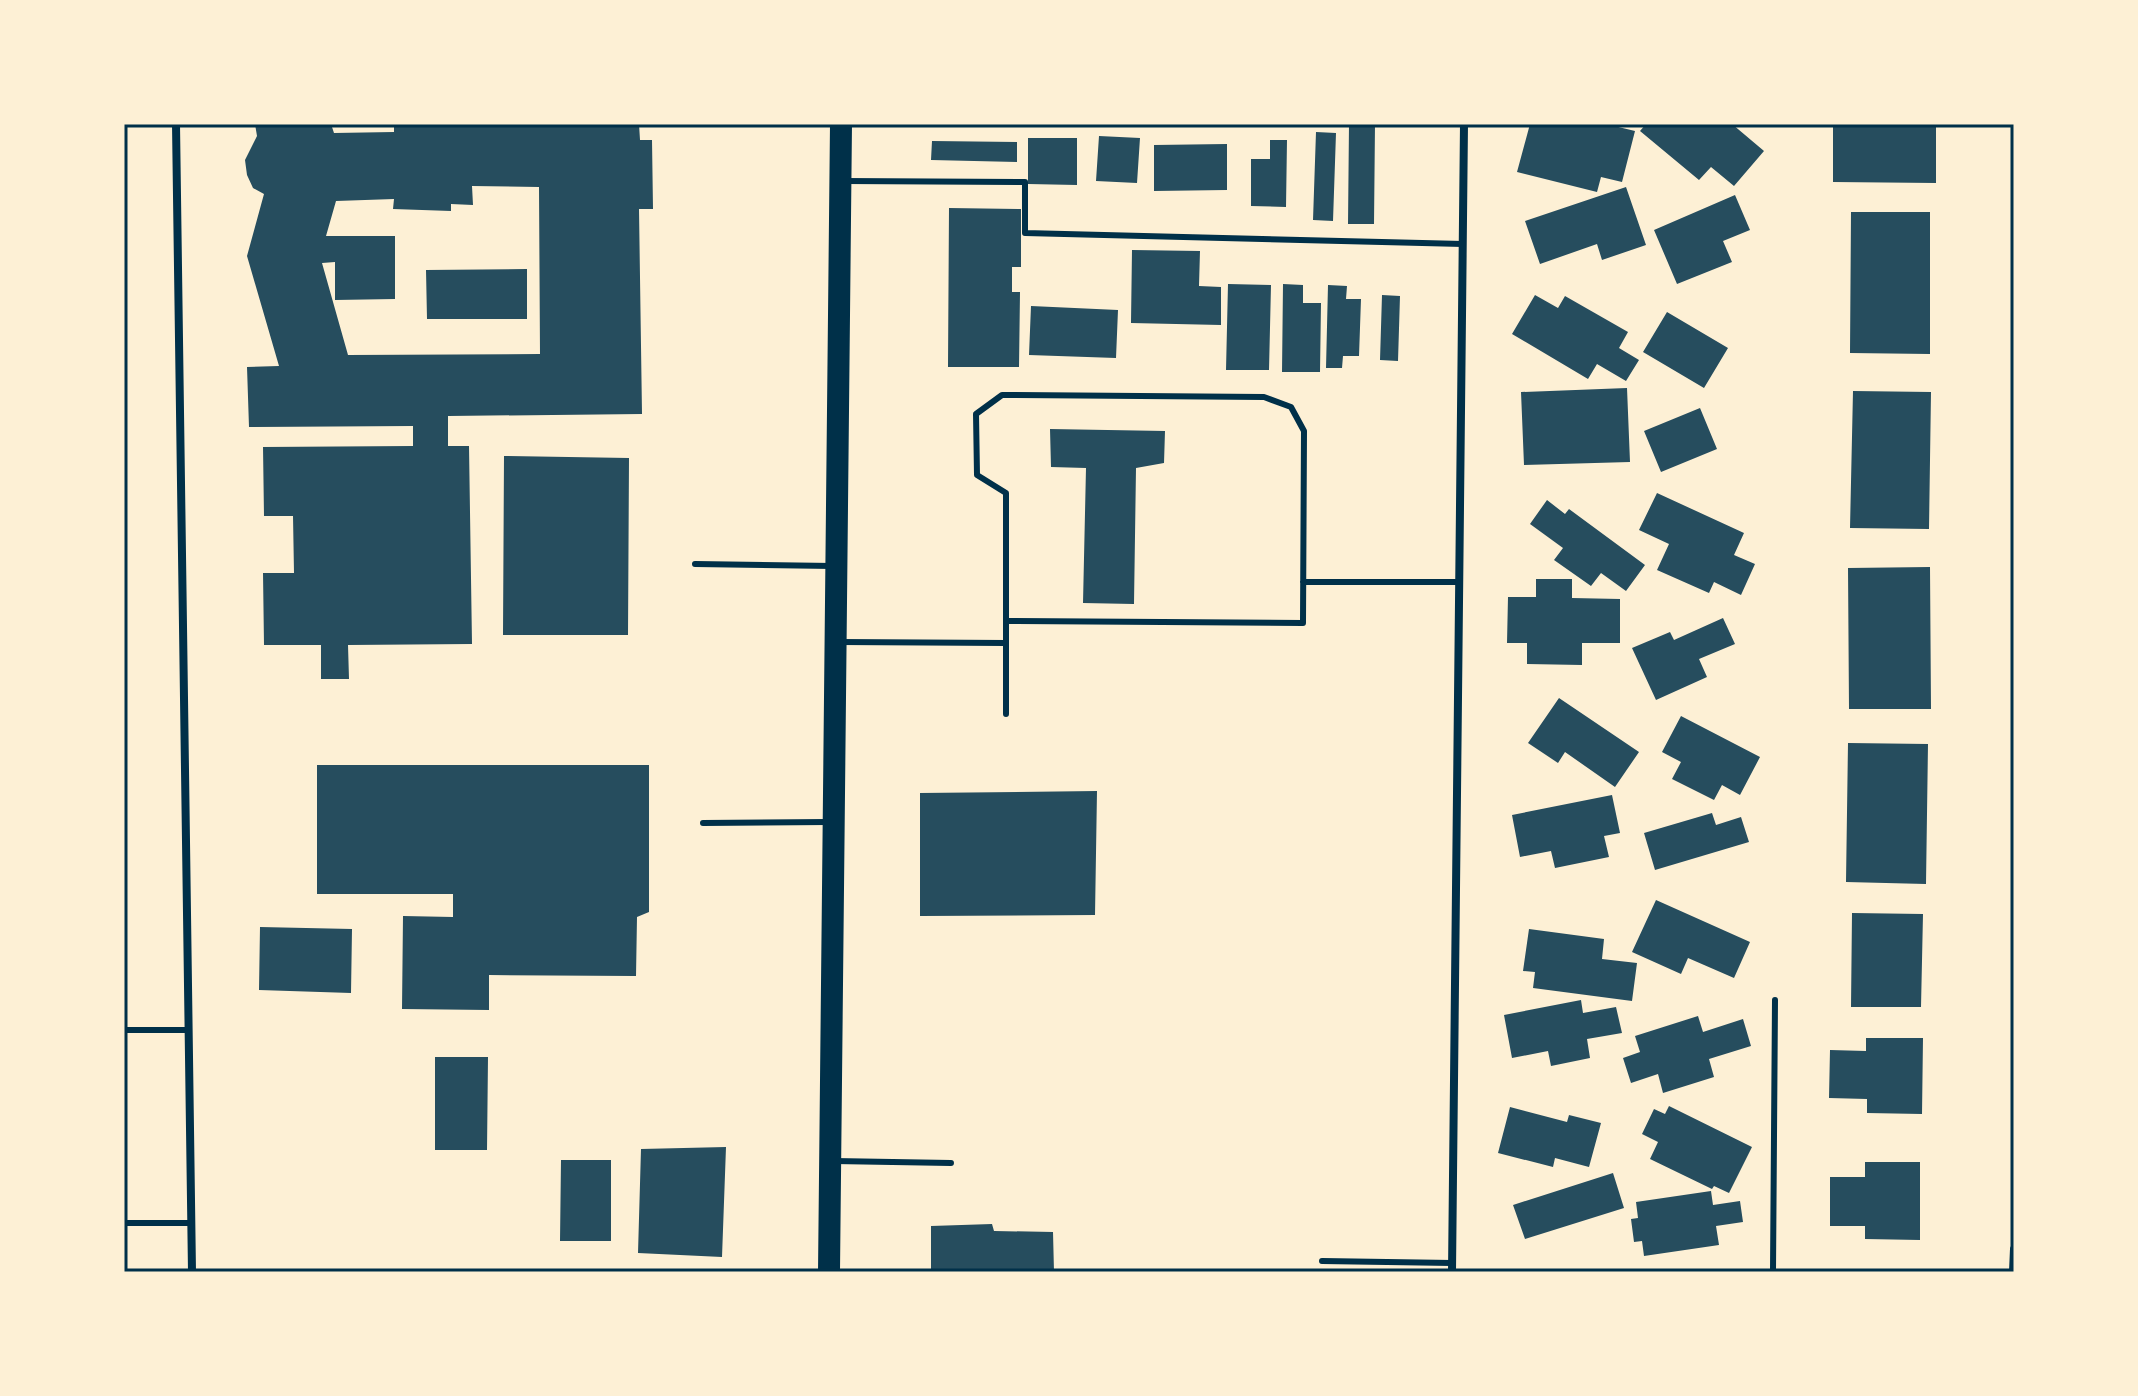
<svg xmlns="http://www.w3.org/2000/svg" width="2138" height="1396" viewBox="0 0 2138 1396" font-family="'Space Grotesk',sans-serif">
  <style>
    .building { fill: #264d5e; fill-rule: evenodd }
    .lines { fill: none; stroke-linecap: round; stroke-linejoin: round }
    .service { stroke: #003049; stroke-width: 6 }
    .minor { stroke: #003049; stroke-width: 8 }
    .trunk { stroke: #003049; stroke-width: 22 }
    .neatline { fill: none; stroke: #003049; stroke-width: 3 }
  </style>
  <rect width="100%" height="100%" fill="#fdf0d5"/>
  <path class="building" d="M255 124H331L334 133 394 132V124H639L640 140H652L653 209H639L642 414 448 416V446H469L472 644 348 645 349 679H321V645H264L263 573H294L293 516H264L263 447 413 446V426L249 427 247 367 279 366 247 256 264 194 253 188 247 175 245 160 257 136ZM472 186 539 187 540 354 348 355 322 263 335 262V300L395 299V236H326L336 201 394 199 393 209 451 211V204L473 205Z
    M1349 124H1375L1374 224H1348Z
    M1530 124H1606L1635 131 1622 182 1601 177 1597 192 1517 172Z
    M1646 124H1732L1764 151 1734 186 1711 167 1699 180 1640 131Z
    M1833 124 1936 127V183L1833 182Z
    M1316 132 1336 133 1333 221 1313 220Z
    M1099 136 1140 138 1137 183 1096 181Z
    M1028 138H1077V185L1028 184Z
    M1270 140H1287L1286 207 1251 206V159H1270Z
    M932 141 1017 142V162L931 160Z
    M1227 144V190L1154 191V145Z
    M1626 187 1646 245 1602 260 1597 244 1540 264 1525 221Z
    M1735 195 1750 230 1723 241 1732 262 1677 284 1654 230Z
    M949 208 1021 209V267H1012V292H1020L1019 367H948Z
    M1851 212H1930V354L1850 353Z
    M1132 250 1200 251 1199 286 1221 287V325L1131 323Z
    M527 269V319H427L426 270Z
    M1228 284 1271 285 1269 370H1226Z
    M1283 284 1303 285V303H1321L1320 372H1282Z
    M1328 285 1347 286 1346 299H1361L1359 356H1343L1342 368H1326Z
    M1382 295 1400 296 1398 361 1380 360Z
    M1535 295 1558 308 1565 296 1628 332 1619 348 1639 360 1626 381 1597 364 1588 379 1512 334Z
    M1031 306 1118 310 1116 358 1029 355Z
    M1667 312 1728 348 1704 388 1643 352Z
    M1627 388 1630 462 1524 465 1521 392Z
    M1853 391 1931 392 1929 529 1850 528Z
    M1700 408 1717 449 1661 472 1644 431Z
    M1050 429 1165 431 1164 463 1136 468 1134 604 1083 603 1086 468 1051 467Z
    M504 456 629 458 628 635H503Z
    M1657 493 1744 533 1734 555 1755 564 1741 595 1714 582 1709 593 1657 570 1669 544 1639 530Z
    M1547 500 1565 514 1569 509 1645 565 1626 591 1601 573 1591 586 1554 560 1563 548 1530 524Z
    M1930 567 1931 709H1849L1848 568Z
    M1536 579H1572V598L1620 599V643H1582V665L1527 664V643H1507L1508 597H1536Z
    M1723 618 1735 644 1699 659 1707 677 1656 700 1632 648 1670 632 1674 640Z
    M1559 698 1639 752 1615 787 1565 752 1558 763 1528 743Z
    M1681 716 1760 757 1740 795 1722 785 1714 800 1672 779 1681 762 1662 752Z
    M1848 743 1928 744 1926 884 1846 882Z
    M317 765H649V912L637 917 636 976 489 975V1010L402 1009 403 916 453 917V894H317Z
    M1097 791 1095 915 920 916V793Z
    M1612 795 1620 833 1604 836 1609 857 1555 868 1551 851 1520 857 1512 815Z
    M1712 813 1716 825 1741 817 1749 842 1655 870 1644 833Z
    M1656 900 1750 942 1734 978 1688 958 1681 974 1632 952Z
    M1852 913 1923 914 1921 1007H1851Z
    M260 927 352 929 351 993 259 990Z
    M1529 929 1604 939 1602 959 1637 963 1632 1001 1533 988 1535 972 1523 971Z
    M1581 1000 1583 1013 1616 1007 1622 1033 1587 1039 1590 1058 1551 1066 1548 1051 1512 1058 1504 1015Z
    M1698 1016 1703 1032 1743 1019 1751 1046 1709 1059 1714 1077 1663 1093 1658 1074 1631 1083 1623 1058 1640 1052 1635 1036Z
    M1866 1038H1923L1922 1114 1867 1113V1099L1829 1098 1830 1050 1866 1051Z
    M435 1057H488L487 1150H435Z
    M1669 1106 1752 1147 1729 1193 1714 1186 1712 1189 1650 1159 1658 1142 1642 1134 1654 1109 1665 1114Z
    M1510 1107 1567 1122 1569 1115 1601 1123 1589 1167 1555 1158 1553 1167 1498 1153Z
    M726 1147 722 1257 638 1253 641 1149Z
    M561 1160H611V1241H560Z
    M1865 1162H1920V1240L1865 1239V1226H1830V1177H1865Z
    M1613 1173 1624 1208 1525 1239 1513 1205Z
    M1711 1191 1713 1205 1740 1201 1743 1222 1716 1226 1719 1245 1644 1256 1642 1241 1634 1242 1631 1219 1638 1218 1636 1202Z
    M992 1224 994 1231 1053 1232 1054 1272H931V1226Z"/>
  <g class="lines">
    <path class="service" d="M844 181 1025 182V233L1463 244
      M695 564 833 566
      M1303 582H1459
      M1006 621 1303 623 1304 431 1291 407 1264 397 1002 395 976 414 977 475 1006 493V714
      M840 642 1006 643
      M703 823 828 822
      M124 1030H188
      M834 1161 951 1163
      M124 1223H191
      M1322 1261 1452 1263
      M1773 1272 1775 1000"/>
    <path class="minor" d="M176 124 192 1272
      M1452 1272 1464 124
      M2013 1272 2014 1249"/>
    <path class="trunk" d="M829 1272 841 124"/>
  </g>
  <rect width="2138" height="1396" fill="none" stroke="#fdf0d5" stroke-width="252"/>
  <rect x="126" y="126" width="1886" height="1144" class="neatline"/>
</svg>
